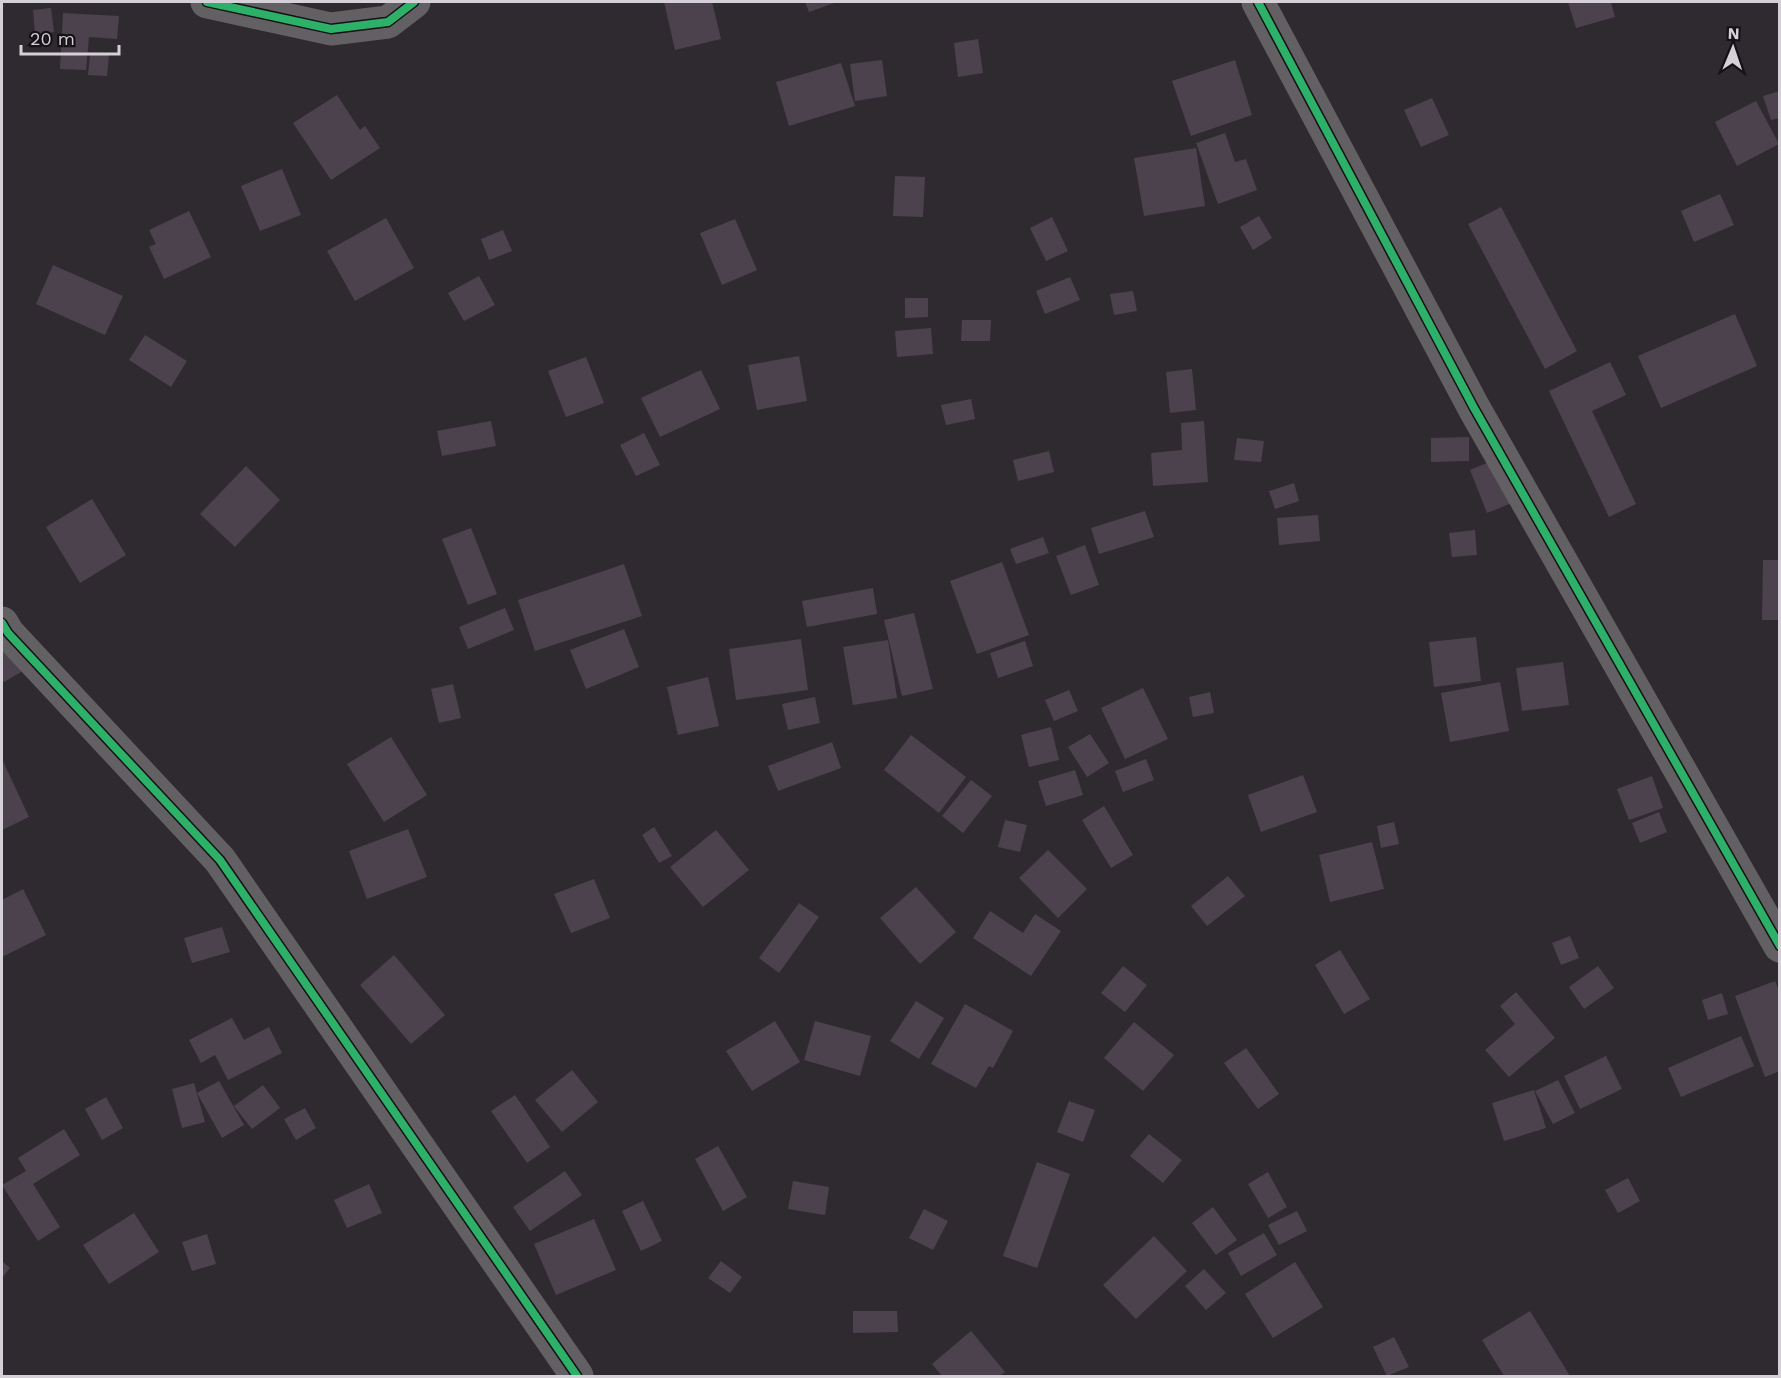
<svg xmlns="http://www.w3.org/2000/svg" width="1781" height="1378" viewBox="0 0 1781 1378" font-family="'Work Sans',sans-serif">
  <style>
    .building { fill: #4c424e }
    .lines { fill: none; stroke-linecap: round; stroke-linejoin: round }
    .minor { stroke: #636064; stroke-width: 33 }
    .cycleway-casing { stroke: #151116; stroke-width: 11 }
    .cycleway { stroke: #2db169; stroke-width: 8 }
  </style>
  <rect width="100%" height="100%" fill="#2e2a2f"/>
  <path class="building" d="M664 2H712L721 39 675 50Z
    M805 2H837L809 12Z
    M1568 2H1611L1615 17 1576 28Z
    M51 8 54 32 35 34 33 10Z
    M63 13 119 16 117 39 89 37 86 70 60 69Z
    M978 39 983 73 958 77 954 43Z
    M90 54 109 55 107 76 88 75Z
    M882 60 887 96 855 101 850 64Z
    M1235 60 1252 115 1191 136 1172 81Z
    M841 63 855 106 789 126 776 82Z
    M1780 91V118L1771 120 1763 96Z
    M337 95 360 130 365 126 380 148 331 180 293 123Z
    M1432 98 1449 135 1421 147 1404 110Z
    M1756 101 1779 144 1737 166 1715 122Z
    M1225 133 1235 162 1246 159 1257 190 1218 204 1196 143Z
    M1196 148 1205 206 1144 216 1134 158Z
    M282 169 301 215 260 231 241 186Z
    M895 176 925 177 923 217 893 216Z
    M1720 194 1734 225 1694 242 1681 211Z
    M1501 207 1577 351 1545 369 1468 224Z
    M189 211 211 257 164 279 149 247 156 244 149 230Z
    M1259 216 1272 238 1253 250 1240 227Z
    M1052 217 1068 251 1046 261 1030 228Z
    M386 218 414 268 355 301 327 251Z
    M735 219 757 270 722 285 700 233Z
    M503 230 512 251 489 260 481 239Z
    M53 265 123 296 105 335 36 304Z
    M479 276 495 305 464 321 448 293Z
    M1070 277 1080 300 1045 314 1036 291Z
    M1133 291 1137 311 1114 315 1110 294Z
    M905 298H928V317L905 318Z
    M1735 314 1757 366 1661 408 1638 356Z
    M962 320H991L990 341H961Z
    M931 328 933 354 897 357 895 331Z
    M145 335 187 361 171 387 129 360Z
    M799 356 807 401 757 410 748 365Z
    M586 357 604 403 566 417 548 371Z
    M1610 362 1626 395 1592 411 1636 504 1609 517 1549 391Z
    M1192 369 1196 410 1170 413 1166 372Z
    M701 370 720 409 660 437 641 398Z
    M971 399 975 419 946 425 941 405Z
    M491 421 496 446 442 456 437 431Z
    M1204 421 1208 482 1153 486 1151 453 1182 450 1181 423Z
    M644 433 660 465 636 476 620 445Z
    M1469 437V461L1431 462V438Z
    M1237 438 1264 441 1261 462 1234 460Z
    M1049 451 1054 472 1018 481 1013 460Z
    M1494 460 1512 503 1487 513 1470 470Z
    M246 466 280 500 235 547 200 514Z
    M1294 483 1299 501 1275 509 1269 491Z
    M92 499 126 555 80 583 46 527Z
    M1145 511 1154 537 1099 554 1091 528Z
    M1318 515 1320 541 1279 545 1277 518Z
    M471 528 497 594 468 605 442 539Z
    M1475 530 1477 555 1452 557 1449 533Z
    M1043 537 1049 553 1016 564 1010 549Z
    M1085 545 1099 585 1071 595 1056 556Z
    M1763 560H1780V620H1762Z
    M1002 562 1029 635 977 654 950 581Z
    M624 564 642 616 535 651 518 600Z
    M873 588 877 614 807 627 802 601Z
    M505 608 514 630 468 649 459 627Z
    M914 613 933 689 902 696 884 620Z
    M2 623 28 668 4 682 2 678Z
    M624 629 639 667 586 689 570 650Z
    M1476 637 1481 681 1434 687 1429 642Z
    M801 639 808 690 736 700 729 649Z
    M888 640 897 698 853 705 843 647Z
    M1025 641 1033 666 998 678 990 653Z
    M1563 662 1569 705 1522 711 1516 668Z
    M708 677 719 726 678 735 667 687Z
    M1500 682 1509 731 1450 742 1441 693Z
    M453 684 461 718 439 723 431 689Z
    M1143 688 1168 739 1125 759 1101 708Z
    M1069 690 1078 711 1054 721 1045 700Z
    M1210 692 1214 713 1193 717 1189 697Z
    M815 697 820 723 788 730 782 704Z
    M1051 727 1059 760 1029 767 1021 735Z
    M1090 734 1109 763 1087 777 1068 747Z
    M911 735 966 777 939 813 884 770Z
    M391 737 427 795 384 822 347 764Z
    M832 742 841 768 778 791 768 766Z
    M2 759 29 817 2 830Z
    M1146 759 1154 780 1123 792 1115 771Z
    M1075 770 1083 795 1046 806 1038 781Z
    M1303 775 1317 812 1261 832 1248 795Z
    M1652 776 1663 808 1629 820 1617 789Z
    M971 780 992 796 963 833 942 816Z
    M1104 806 1133 855 1111 868 1082 820Z
    M1659 812 1667 832 1640 843 1632 823Z
    M1005 820 1027 825 1020 852 998 847Z
    M1394 822 1399 844 1381 848 1377 826Z
    M654 827 672 856 659 863 642 835Z
    M408 829 427 877 367 899 349 851Z
    M716 830 749 870 703 907 670 867Z
    M1372 842 1384 889 1330 902 1319 855Z
    M1048 850 1087 889 1058 918 1019 878Z
    M1228 876 1245 896 1207 926 1191 906Z
    M594 879 610 918 571 933 554 894Z
    M916 887 956 932 920 964 880 918Z
    M23 889 46 935 2 957V900Z
    M799 903 819 917 779 973 759 958Z
    M990 911 1023 933 1035 914 1061 931 1031 976 973 938Z
    M222 927 230 952 192 963 184 938Z
    M1570 936 1579 958 1561 965 1552 943Z
    M1340 950 1370 999 1344 1014 1315 965Z
    M394 955 445 1015 411 1044 360 985Z
    M1123 966 1147 985 1125 1012 1101 993Z
    M1598 966 1614 988 1584 1009 1569 987Z
    M1775 981 1780 993V1071L1765 1077 1735 996Z
    M1516 992 1555 1038 1509 1077 1485 1050 1515 1024 1500 1006Z
    M1722 993 1728 1014 1708 1020 1702 1000Z
    M916 1001 944 1018 919 1059 890 1041Z
    M965 1004 1013 1031 993 1068 989 1066 976 1088 931 1064Z
    M232 1018 244 1040 269 1027 282 1053 228 1080 215 1055 201 1063 189 1040Z
    M775 1021 800 1062 752 1091 726 1051Z
    M815 1021 871 1036 860 1076 804 1060Z
    M1134 1022 1174 1055 1143 1091 1104 1058Z
    M1741 1036 1754 1066 1681 1097 1668 1068Z
    M1246 1048 1279 1094 1258 1109 1224 1063Z
    M1606 1056 1622 1089 1580 1109 1564 1076Z
    M572 1070 598 1102 562 1132 535 1100Z
    M1558 1080 1575 1113 1553 1124 1535 1091Z
    M219 1081 244 1125 222 1138 197 1093Z
    M194 1083 205 1122 182 1128 172 1089Z
    M263 1085 280 1108 252 1129 234 1106Z
    M1534 1090 1546 1128 1504 1141 1492 1103Z
    M515 1095 550 1147 527 1163 491 1111Z
    M106 1097 123 1128 102 1140 85 1109Z
    M1069 1101 1095 1110 1083 1142 1057 1132Z
    M305 1108 316 1128 296 1140 284 1119Z
    M64 1129 80 1155 33 1184 60 1227 38 1241 2 1185 26 1171 18 1158Z
    M1149 1134 1182 1160 1163 1183 1130 1156Z
    M718 1146 747 1197 723 1211 695 1159Z
    M1037 1162 1070 1174 1037 1268 1003 1256Z
    M565 1171 582 1195 530 1231 513 1207Z
    M1268 1172 1287 1207 1268 1218 1248 1184Z
    M1628 1178 1640 1201 1618 1213 1605 1190Z
    M793 1181 829 1187 825 1215 788 1209Z
    M369 1184 382 1213 347 1228 334 1200Z
    M643 1201 662 1241 641 1251 622 1211Z
    M1213 1207 1237 1240 1216 1255 1192 1223Z
    M924 1209 948 1221 933 1250 909 1238Z
    M1297 1211 1307 1231 1279 1245 1268 1225Z
    M134 1213 159 1252 109 1284 83 1245Z
    M594 1219 616 1270 556 1295 534 1244Z
    M1264 1233 1277 1255 1241 1276 1228 1253Z
    M207 1234 216 1264 192 1271 182 1242Z
    M1154 1236 1187 1271 1136 1319 1103 1285Z
    M2 1261 10 1268 2 1278Z
    M721 1261 742 1277 730 1293 708 1278Z
    M1295 1262 1323 1307 1273 1338 1245 1294Z
    M1204 1269 1226 1293 1206 1310 1185 1286Z
    M853 1311H897L898 1332 853 1333Z
    M1530 1311 1570 1376H1504L1482 1340Z
    M971 1331 1005 1372 999 1376H942L932 1364Z
    M1394 1337 1409 1367 1387 1376 1373 1347Z"/>
  <g class="lines">
    <path class="minor" d="M207 2 331 29 388 22 414 2
      M1258 2 1474 408 1780 946
      M2 623 8 633 220 860 577 1376"/>
    <defs>
      <path id="cycleway" d="M207 2 331 29 388 22 414 2
        M1258 2 1474 408 1780 946
        M2 623 8 633 220 860 577 1376"/>
    </defs>
    <use href="#cycleway" class="cycleway-casing"/>
    <use href="#cycleway" class="cycleway"/>
  </g>
  <rect width="1781" height="1378" fill="none" stroke="#d5d0d7" stroke-width="6"/>
  <g transform="translate(1733 48) rotate(2)" stroke="#151116" stroke-width="4.5" paint-order="stroke">
  <path d="M0-4.5L10 22L0 15L-10 22Z" fill="#d5d0d7"/>
  <text y="-9" font-size="16" font-weight="bold" text-anchor="middle" fill="#d5d0d7">N</text>
  </g>
  <path d="M21 45v9h98v-9" fill="none" stroke="#d5d0d7" stroke-width="3"/>
  <text x="30" y="45" font-size="18" fill="#d5d0d7" stroke="#151116" stroke-width="4.5" paint-order="stroke">20 m</text>
</svg>
